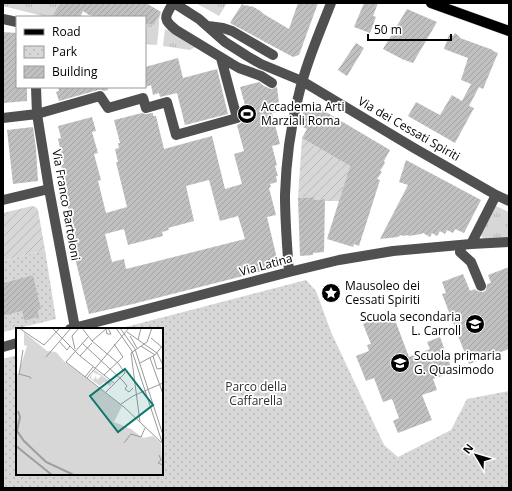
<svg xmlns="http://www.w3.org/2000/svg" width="512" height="491" viewBox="0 0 512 491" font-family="'Open Sans',sans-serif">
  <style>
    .grass { fill: url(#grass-tufts) }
    .park { fill: url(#park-dots) }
    .garden { fill: url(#garden-furrows) }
    .building { fill: url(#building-hatch); fill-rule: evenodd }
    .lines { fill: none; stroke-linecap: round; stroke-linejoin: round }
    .major-casing { stroke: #dbdbdb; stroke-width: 11 }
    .minor { stroke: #505050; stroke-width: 10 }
    .major { stroke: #000; stroke-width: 10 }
    .labels { text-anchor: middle; stroke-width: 3.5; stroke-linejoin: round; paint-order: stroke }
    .poi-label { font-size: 12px; fill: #000; stroke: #fff; text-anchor: start }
    .street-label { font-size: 12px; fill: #000; stroke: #fff }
    .park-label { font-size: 12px; fill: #2e2e2e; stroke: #fff }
    .inset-river { fill: none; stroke: #9e9e9e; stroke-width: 2 }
    .inset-road { fill: none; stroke: #999; stroke-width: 1 }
    .view { fill: #0f766e; fill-opacity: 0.15; stroke: #0f766e; stroke-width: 2 }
    .inset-edge { fill: none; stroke: #000; stroke-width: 2 }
  </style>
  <defs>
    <pattern id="grass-tufts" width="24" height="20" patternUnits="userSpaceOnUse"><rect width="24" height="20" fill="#d7d7d7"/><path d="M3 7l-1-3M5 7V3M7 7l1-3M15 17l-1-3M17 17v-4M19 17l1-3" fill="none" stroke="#b7b7b7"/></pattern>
    <pattern id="park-dots" width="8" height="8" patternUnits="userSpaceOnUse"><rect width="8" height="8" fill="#d7d7d7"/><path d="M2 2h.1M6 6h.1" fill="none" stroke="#b7b7b7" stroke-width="1.8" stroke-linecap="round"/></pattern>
    <pattern id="garden-furrows" width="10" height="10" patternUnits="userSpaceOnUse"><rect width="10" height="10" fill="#d7d7d7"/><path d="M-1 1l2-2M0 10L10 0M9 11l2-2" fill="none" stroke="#b7b7b7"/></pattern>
    <pattern id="building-hatch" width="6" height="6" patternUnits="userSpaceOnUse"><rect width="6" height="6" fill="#c0c0c0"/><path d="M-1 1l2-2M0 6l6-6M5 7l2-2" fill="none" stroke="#a3a3a3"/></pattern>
  </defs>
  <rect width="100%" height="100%" fill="#fff"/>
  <path class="grass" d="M3 3H61L51 17H47L3 6Z
    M196 3H227L219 16Z
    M161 12 159 19V25L157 45 145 44V35L147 24 154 25Z
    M165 29 197 46 190 50 163 46Z
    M496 206 509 212V238H483L481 235 494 207Z"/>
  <path class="park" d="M45 250 56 319 3 332V316L22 311 24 321 39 317 38 309H40L33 275 3 283V261Z
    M306 280 316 291 331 332 384 445 398 457 451 430 467 399 509 391V488H3V359L17 355V474H162V329H118Z"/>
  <path class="garden" d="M302 138 350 166 339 201H325V199L314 200V197L298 198Z
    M32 206 36 207 38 210 45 250 3 261V213Z"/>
  <path class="building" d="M61 3H146L161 12 154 25 145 24V17H100L89 15 83 11 80 17H51Z
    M298 3H318L299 55 293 57 230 23 242 4 246 6 247 5 251 7 252 6 262 12V13L289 29Z
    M364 3H378L373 16 376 17 370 33 354 27Z
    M407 9 437 22 413 63 402 59 383 49Z
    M3 32 17 33V87H27V101L3 103Z
    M455 33 459 36 460 38 493 50V51L498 53 483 89 479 87 469 106 474 108 455 143 408 116 416 102 440 115 452 95 462 101 471 84 461 80 468 58 444 49 449 35 453 36Z
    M356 43 364 48 347 76 338 70Z
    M178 58 183 78 217 69 228 114 185 125 177 93 160 97 159 93 153 95 151 85 145 87V67Z
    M259 82 264 86 271 89 277 87 280 112 272 113 280 144 272 146 277 165 275 166 278 176H276L277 182 270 184 271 187 269 188 276 215 267 217 279 267 133 304 89 314 72 246 75 245 68 219 71 218 64 192 68 191 61 165 64 164 58 139 61 138 58 126 92 117 96 131 92 132 98 153 94 154 101 180 98 181 106 213 127 207 116 162H118L115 149 119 148 118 143H120L114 120 142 113 146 114 153 113V116H156L164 149 212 136 225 189 242 184 234 154 244 151 237 125 241 123 243 120V114L247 112 240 87ZM209 180 220 221 238 216 245 239 126 269 124 259 112 262 105 234 124 229 128 245 163 236 162 232 169 230 168 228 194 221 186 186Z
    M58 87H108V90L104 91 102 90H98L59 101 56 92 59 91Z
    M309 102 390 150 384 161 385 163 380 171 382 172 377 179 380 180 359 246 354 244 353 247 327 239 350 166 302 138 307 129 303 127 306 122 303 120 305 115 302 113Z
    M33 127 36 149 38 181 13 184 7 130Z
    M406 160 481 200 464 233 455 229 453 233 447 230 445 234 440 231 437 236 432 233 430 237 423 233 421 234 409 236 408 235 403 236 401 235 398 237 380 239 408 185 399 182Z
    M314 197V200L325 199 324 252 313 253V255L300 256 298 198Z
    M509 267V349L469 364 442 294 446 293 442 282 463 274 470 291 475 289 477 291 483 292 486 290 487 284 491 283 488 275Z
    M33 275 41 309H38L39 317 24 321 22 311 3 316V283Z
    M392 312 409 357 430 349 427 342 440 337 453 372 433 379 437 390 422 395 432 420 398 433 393 421 399 418 392 399 383 402 374 378 366 381 356 356 369 351 367 345 371 344 363 324Z"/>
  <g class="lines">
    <defs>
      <path id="major" d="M431 3 509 31"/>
    </defs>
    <use href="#major" class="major-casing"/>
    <path class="minor" d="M173 3C165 17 162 19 176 30L232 64 239 68 261 76 272 83
      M174 3 199 19 225 42 247 56 261 64 302 81 414 148 496 195 509 201
      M3 19 17 22
      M208 26 223 28 232 31 273 55
      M36 87 37 114 49 189 75 328
      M3 118 37 114 100 96 108 108 143 98 146 108 167 102 176 135 237 118 221 58
      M3 200 49 189
      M471 244 496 195
      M462 245 460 252 471 262 481 286
      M289 272C287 246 285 221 285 195 286 163 290 130 298 98 305 66 319 34 331 3
      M70 329 289 272 339 260 393 251 471 244 509 242
      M3 347 17 343"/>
    <use href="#major" class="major"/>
  </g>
  <defs>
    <symbol id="stadium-disc" viewBox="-11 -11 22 22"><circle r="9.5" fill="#000" stroke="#fff"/><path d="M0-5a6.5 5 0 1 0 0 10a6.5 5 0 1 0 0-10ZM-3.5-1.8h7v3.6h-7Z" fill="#fff"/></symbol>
    <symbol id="sight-disc" viewBox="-11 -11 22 22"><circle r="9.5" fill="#000" stroke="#fff"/><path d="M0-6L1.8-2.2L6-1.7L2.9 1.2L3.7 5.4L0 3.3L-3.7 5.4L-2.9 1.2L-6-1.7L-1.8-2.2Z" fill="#fff"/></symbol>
    <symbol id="school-disc" viewBox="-11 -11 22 22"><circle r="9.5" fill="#000" stroke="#fff"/><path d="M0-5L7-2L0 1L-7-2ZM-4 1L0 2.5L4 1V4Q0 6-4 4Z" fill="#fff"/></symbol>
  </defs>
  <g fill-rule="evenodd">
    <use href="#stadium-disc" x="236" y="103" width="22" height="22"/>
    <use href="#sight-disc" x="320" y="282" width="22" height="22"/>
    <use href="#school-disc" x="464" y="313" width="22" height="22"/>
    <use href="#school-disc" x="389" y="352" width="22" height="22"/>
  </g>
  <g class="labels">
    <g class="poi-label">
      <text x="261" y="111">Accademia Arti<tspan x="261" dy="14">Marziali Roma</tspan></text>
      <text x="345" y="290">Mausoleo dei<tspan x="345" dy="14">Cessati Spiriti</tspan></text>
      <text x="461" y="321" text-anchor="end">Scuola secondaria<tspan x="461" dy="14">L. Carroll</tspan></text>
      <text x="414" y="360">Scuola primaria<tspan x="414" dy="14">G. Quasimodo</tspan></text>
    </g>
    <g class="street-label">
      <text transform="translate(409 129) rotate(30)" y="4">Via dei Cessati Spiriti</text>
      <text transform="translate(66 205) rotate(80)" y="4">Via Franco Bartoloni</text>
      <text transform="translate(266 265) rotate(-15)" y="4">Via Latina</text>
    </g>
    <g class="park-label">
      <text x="256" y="391">Parco della<tspan x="256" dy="14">Caffarella</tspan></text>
    </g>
  </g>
  <g transform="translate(16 328)">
    <rect width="147" height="147" fill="#fff"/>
    <path d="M8 4 31 23 40 24 48 33 106 78 98 94 115 101 127 110 137 108 145 115 147 147H0V44L2 47 11 18 8 17Z" fill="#d7d7d7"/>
    <path d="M79 42 96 55 94 58 88 54 84 58 73 50 76 46 75 50 77 52 80 48 81 52 85 48 77 44Z" fill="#d7d7d7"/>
    <path d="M33 26 42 44 30 52 26 42 27 33Z" fill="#d7d7d7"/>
    <path class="inset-river" d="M2 83 4 89 1 103 8 113 30 134 58 147M0 118 36 147"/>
    <path class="inset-road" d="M3 0 28 17M36 0 64 28 98 55M66 0 76 13 102 35 109 45 90 64M100 0 116 23 147 117M104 0 119 21 147 107M90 1 91 6H95L92 0M111 4 141 25M114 8 121 20M72 9 50 34 108 79 146 115M135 10 147 20M122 12 125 0M43 13 51 22 54 18M76 13 90 1M66 15 107 53 111 58 109 61 113 64 117 60M28 17 44 0M125 18 139 27M59 21 56 8 63 0M141 25 147 37M64 28 76 15M137 28 141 41 147 40M30 29 55 0M134 30 147 66M124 35 139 27 147 17M3 46 14 49 15 51M3 47 7 22M88 47 107 29 98 16M69 49 77 39M71 50 113 0M105 76 117 68 147 55M124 94 115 25 131 14 136 0M108 115 115 106 125 109 129 100M143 127 145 132 142 135 147 137"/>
    <path class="view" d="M109 41 137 77 102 104 74 68Z"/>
    <rect width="147" height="147" class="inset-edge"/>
  </g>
  <rect width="512" height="491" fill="none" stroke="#000000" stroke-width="8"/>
  <rect x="16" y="16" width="130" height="72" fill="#ffffff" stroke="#999999"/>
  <rect x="24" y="29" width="20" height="6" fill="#000000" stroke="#999999"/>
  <text x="52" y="36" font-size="12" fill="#000000">Road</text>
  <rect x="24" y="46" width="20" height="12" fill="url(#park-dots)" stroke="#999999"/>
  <text x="52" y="56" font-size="12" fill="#000000">Park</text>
  <rect x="24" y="66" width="20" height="12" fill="url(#building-hatch)" stroke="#999999"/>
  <text x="52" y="76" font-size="12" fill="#000000">Building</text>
  <g transform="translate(476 455) rotate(308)" stroke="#ffffff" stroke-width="3" paint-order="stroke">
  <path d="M0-3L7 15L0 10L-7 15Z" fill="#000000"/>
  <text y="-6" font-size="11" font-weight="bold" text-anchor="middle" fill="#000000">N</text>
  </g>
  <path d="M368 34v6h83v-6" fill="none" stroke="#000000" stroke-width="2"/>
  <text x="374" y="34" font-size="12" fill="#000000" stroke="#ffffff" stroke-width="3" paint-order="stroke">50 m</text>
</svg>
